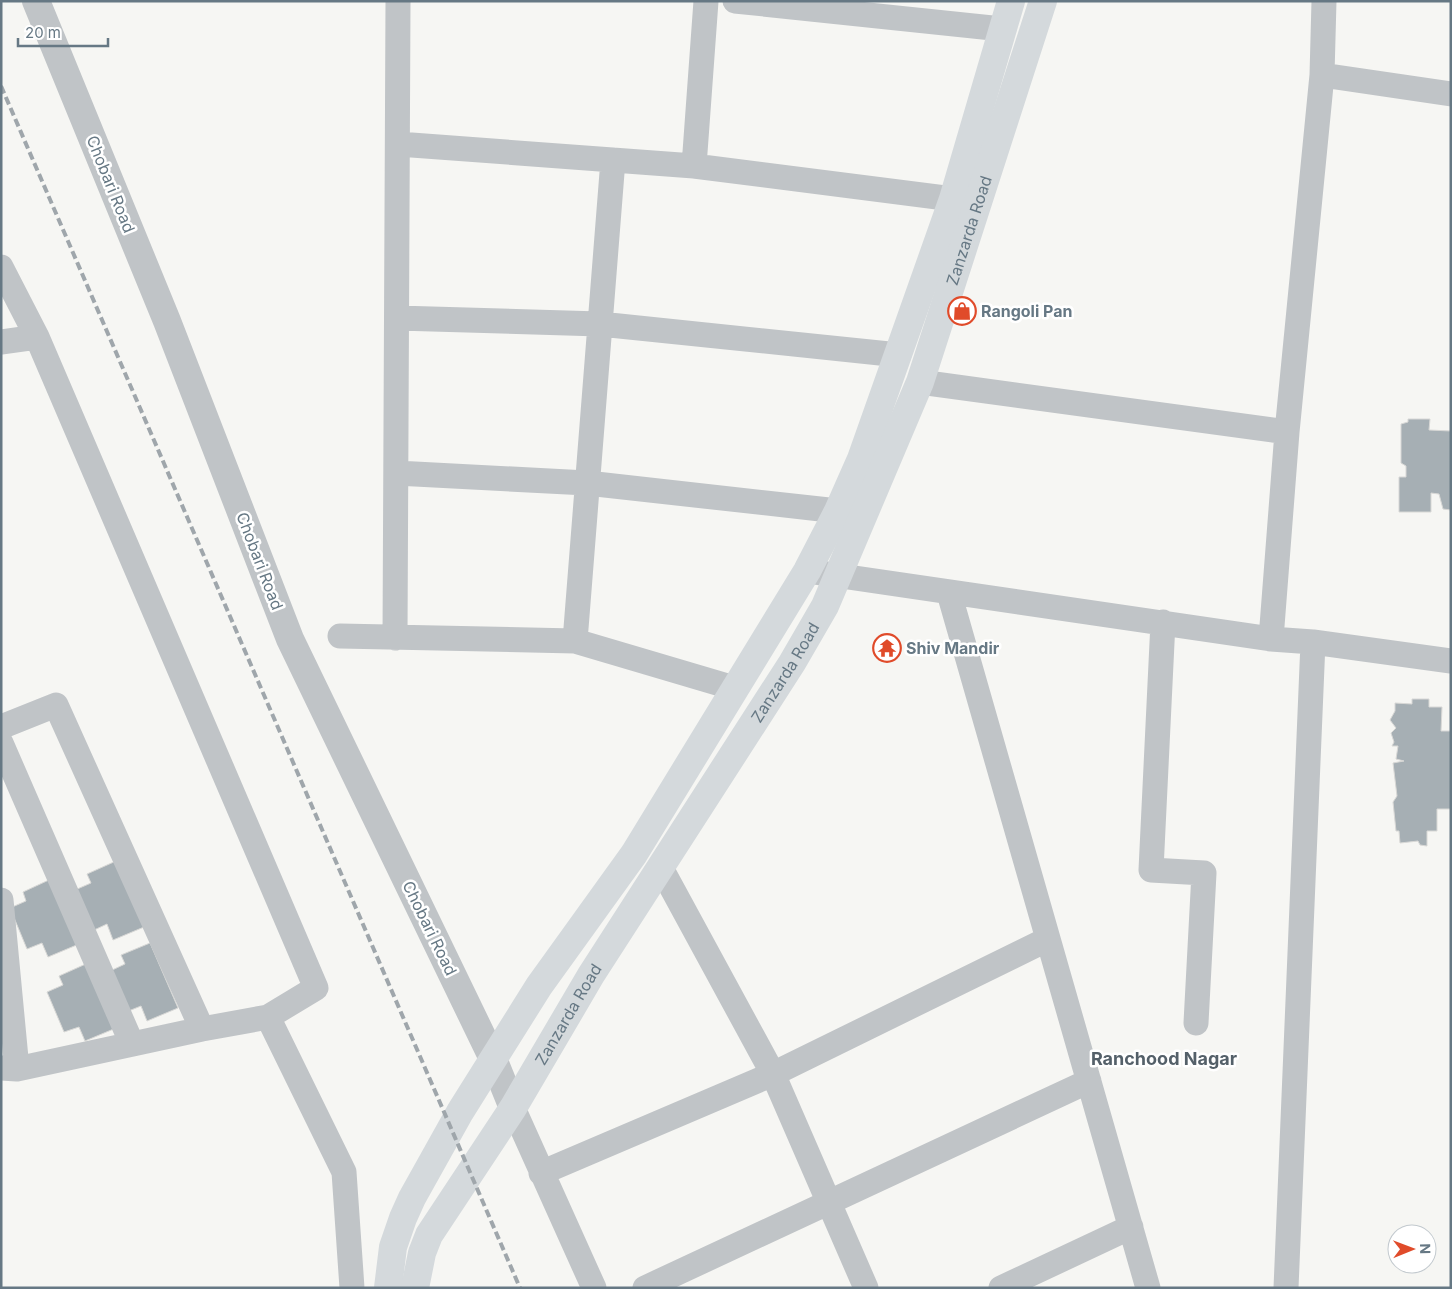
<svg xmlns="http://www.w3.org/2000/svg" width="1452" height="1289" viewBox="0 0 1452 1289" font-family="Inter,sans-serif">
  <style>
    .building { fill: #a6afb4; stroke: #d8d8d6 }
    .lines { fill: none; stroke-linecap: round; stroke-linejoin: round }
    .minor { stroke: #c0c4c7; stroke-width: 25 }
    .tertiary { stroke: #c0c4c7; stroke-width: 28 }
    .secondary { stroke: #d4d9dc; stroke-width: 28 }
    .rail { stroke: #9fa6ab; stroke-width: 4; stroke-dasharray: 8 4; stroke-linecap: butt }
    .labels { text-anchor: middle; stroke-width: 5; stroke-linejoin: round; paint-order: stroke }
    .street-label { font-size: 16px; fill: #667884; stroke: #fff }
    .poi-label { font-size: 16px; font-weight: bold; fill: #667884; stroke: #fff; text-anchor: start }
    .neighbourhood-label { font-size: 18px; font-weight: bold; fill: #546069; stroke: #fff }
  </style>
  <rect width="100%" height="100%" fill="#f6f6f3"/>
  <path class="building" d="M1408 419H1430L1429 430 1451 431V510L1443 509 1439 494 1431 493V512H1399V477H1406V466L1401 463V424L1408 422Z
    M1412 699H1429V707H1442L1441 731H1451V809H1437V831H1427V846L1420 845 1418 841 1400 843 1399 831H1396L1393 802 1397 796 1393 763 1404 761 1396 759 1398 746H1392L1394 742 1391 733 1396 728 1390 720 1395 711V703L1412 704Z
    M116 861 144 927 113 940 107 924 92 931 75 890 91 883 87 874Z
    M51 879 79 944 48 957 42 943 27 949 10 908 26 901 23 892Z
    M150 943 178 1008 147 1021 141 1006 126 1012 108 972 125 964 121 955Z
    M88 963 116 1028 85 1041 79 1027 64 1032 47 992 63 985 59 976Z"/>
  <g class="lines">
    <path class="minor" d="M735 1 1002 29
      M1322 75 1451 94
      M398 144 694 166 953 199
      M694 166 706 1
      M1 267 37 337 316 988 268 1017 202 1029 17 1069 1 1068
      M397 318 600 324 899 355
      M1 342 37 337
      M920 382 1287 432
      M396 473 587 483 838 511
      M807 571 1271 639 1313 642 1451 661
      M949 593 1148 1288
      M1163 622 1151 870 1204 873 1196 1023
      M340 636 575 641 734 688
      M395 638 398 1
      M1271 639 1287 432 1322 75 1324 1
      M575 641 613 160
      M1 727 56 705 202 1029
      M1 743 132 1044
      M661 868 773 1074 866 1288
      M1 900 17 1069
      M268 1017 344 1172 352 1288
      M513 1108 594 1288
      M541 1173 773 1074 1048 939
      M645 1288 1089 1081
      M1001 1288 1131 1227
      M1286 1288 1313 642"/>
    <path class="tertiary" d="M36 1 167 321 290 639 494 1061 513 1108"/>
    <g class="secondary">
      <path d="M388 1288 393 1247 403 1218 412 1198 460 1112 539 986 634 854 807 571 838 511 861 459 953 199 1011 1"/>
      <path id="s1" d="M415 1288 422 1253 429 1235 513 1108 591 975 792 663 825 606 920 382 1043 1"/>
    </g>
    <path class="rail" d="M1 86 520 1288"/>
  </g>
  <defs>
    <symbol id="shop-ring" viewBox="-11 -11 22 22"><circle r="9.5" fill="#fff" stroke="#e04b2a" stroke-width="1.5"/><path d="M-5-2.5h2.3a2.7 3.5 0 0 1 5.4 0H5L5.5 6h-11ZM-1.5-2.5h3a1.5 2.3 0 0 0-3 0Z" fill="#e04b2a"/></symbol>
    <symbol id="temple-ring" viewBox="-11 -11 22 22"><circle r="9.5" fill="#fff" stroke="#e04b2a" stroke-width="1.5"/><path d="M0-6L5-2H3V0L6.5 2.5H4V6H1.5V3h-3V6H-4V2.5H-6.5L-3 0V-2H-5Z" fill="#e04b2a"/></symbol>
  </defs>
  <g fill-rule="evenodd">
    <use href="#shop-ring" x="946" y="295" width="32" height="32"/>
    <use href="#temple-ring" x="871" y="632" width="32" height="32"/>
  </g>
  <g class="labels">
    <g class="street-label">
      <text transform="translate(111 184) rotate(68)" y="6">Chobari Road</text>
      <text dy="6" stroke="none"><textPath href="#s1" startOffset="1201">Zanzarda Road</textPath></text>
      <text transform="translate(260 561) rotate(69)" y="6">Chobari Road</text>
      <text dy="6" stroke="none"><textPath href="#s1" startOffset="721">Zanzarda Road</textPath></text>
      <text transform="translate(430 928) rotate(64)" y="6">Chobari Road</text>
      <text dy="6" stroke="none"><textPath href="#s1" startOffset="316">Zanzarda Road</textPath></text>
    </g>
    <g class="poi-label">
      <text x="981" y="317">Rangoli Pan</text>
      <text x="906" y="654">Shiv Mandir</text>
    </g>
    <g class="neighbourhood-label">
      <text x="1164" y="1065">Ranchood Nagar</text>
    </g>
  </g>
  <rect width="1452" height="1289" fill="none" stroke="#667884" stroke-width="5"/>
  <g transform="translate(1412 1249) rotate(89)"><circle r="24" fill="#ffffff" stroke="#c2c9ce"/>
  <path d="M0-4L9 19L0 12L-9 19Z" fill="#e04b2a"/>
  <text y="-8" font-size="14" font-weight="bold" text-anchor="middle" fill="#667884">N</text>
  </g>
  <path d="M18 38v8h90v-8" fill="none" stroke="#667884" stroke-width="2.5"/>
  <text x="25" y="38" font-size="15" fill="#667884" stroke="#ffffff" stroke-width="4" paint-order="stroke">20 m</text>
</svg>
